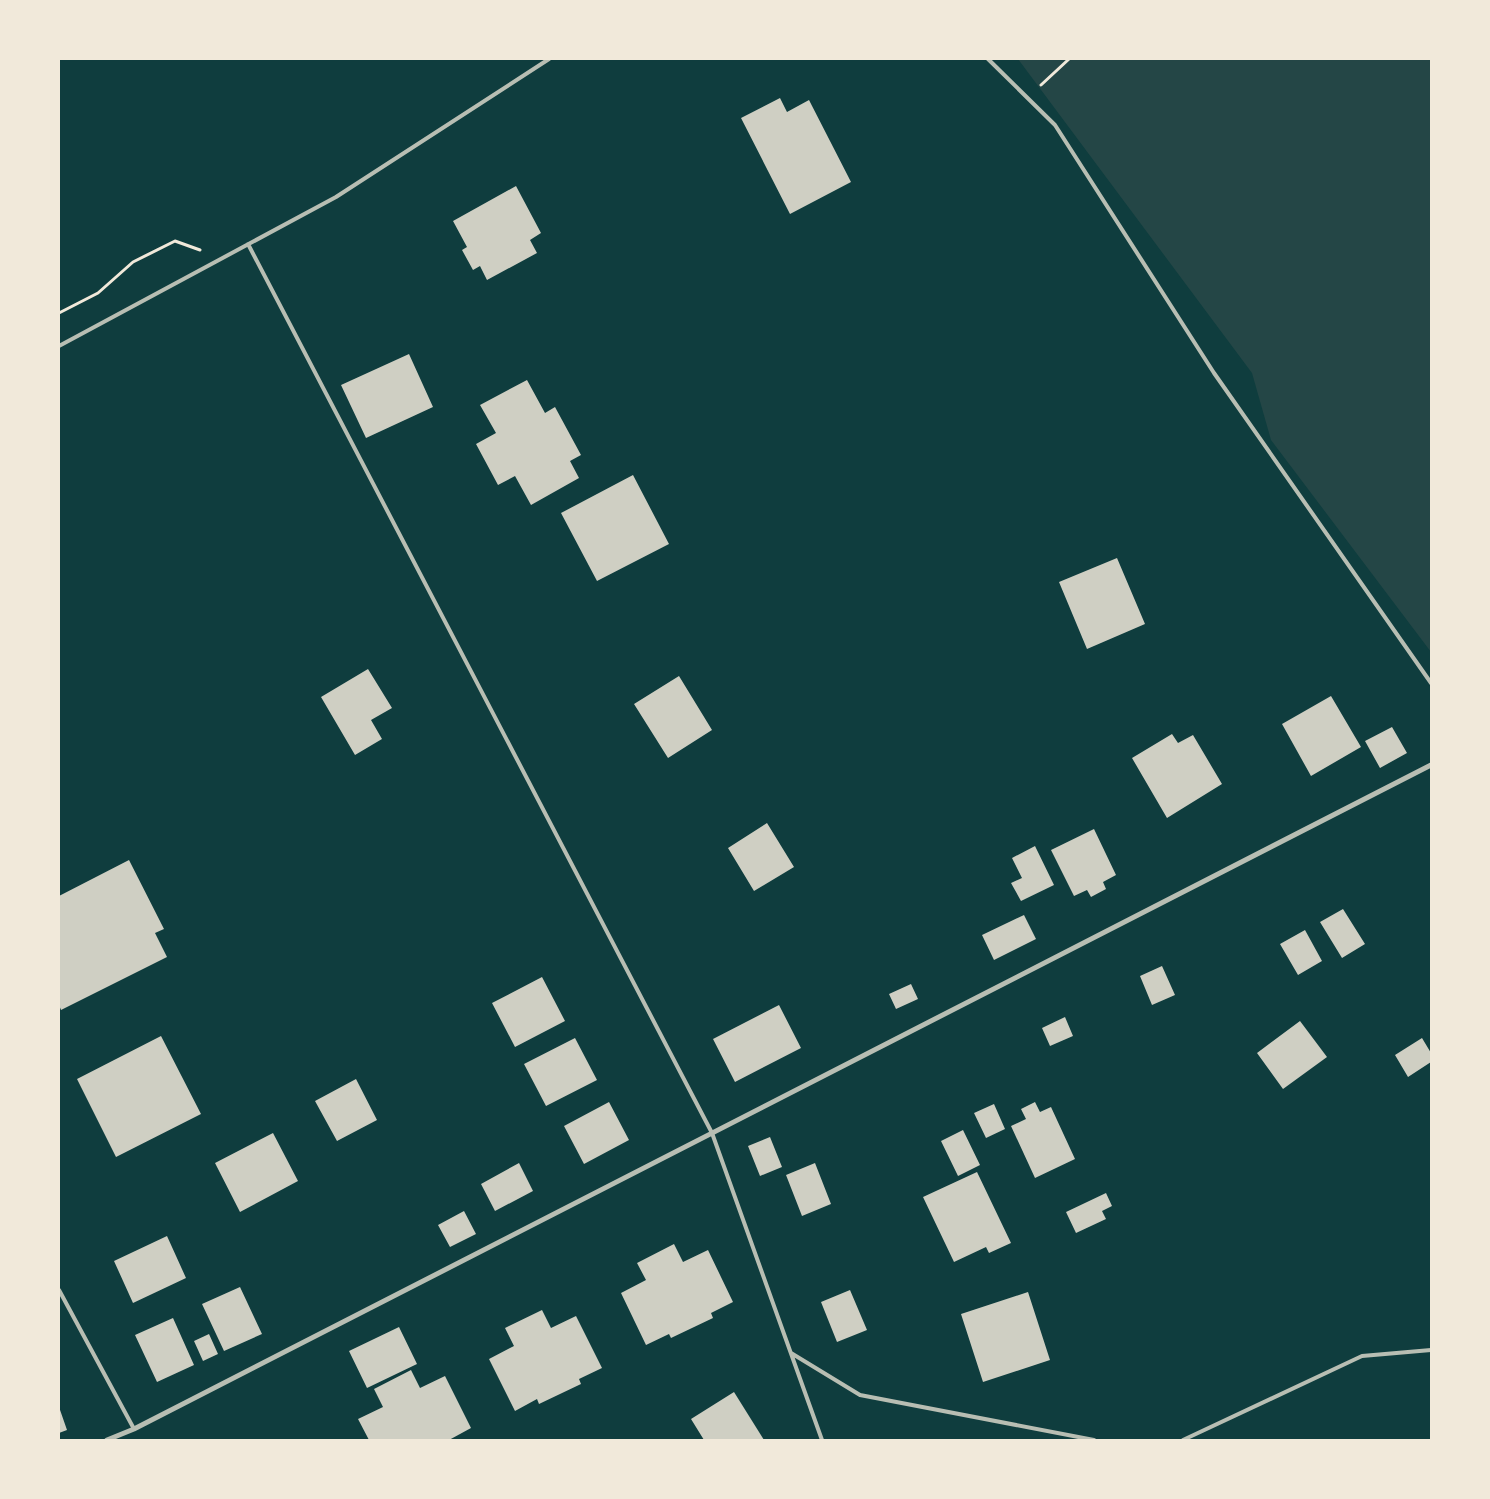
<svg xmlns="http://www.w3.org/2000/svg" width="1490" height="1499" viewBox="0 0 1490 1499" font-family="Mulish,sans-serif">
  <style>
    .green { fill: #244646 }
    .building { fill: #cfcfc3 }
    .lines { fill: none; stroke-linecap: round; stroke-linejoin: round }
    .path { stroke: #f1e9da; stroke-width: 3 }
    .service { stroke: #b8beb3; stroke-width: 4 }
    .minor { stroke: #b8beb3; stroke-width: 5 }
  </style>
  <rect width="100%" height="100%" fill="#0f3d3e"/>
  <path class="green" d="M1018 59H1431V652L1271 440 1252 373Z"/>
  <path class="building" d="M780 98 787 112 809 100 851 182 790 214 741 118Z
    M516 186 541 233 530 240 537 253 487 280 480 266 473 270 462 250 467 247 453 221Z
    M409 354 433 407 366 438 341 385Z
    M527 380 545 413 555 407 581 455 570 461 579 478 531 505 515 476 498 485 476 444 496 433 480 405Z
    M633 475 669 544 597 581 561 513Z
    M1117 558 1145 624 1087 649 1059 582Z
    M368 669 392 708 371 720 382 739 355 755 321 697Z
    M679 676 712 730 668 758 634 704Z
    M1331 696 1361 747 1311 776 1282 724Z
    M1392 727 1407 753 1380 768 1365 741Z
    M1172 734 1178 743 1193 735 1222 784 1167 818 1132 758Z
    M767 823 794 867 754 891 728 848Z
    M1094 829 1116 875 1103 882 1106 889 1091 897 1087 890 1074 896 1051 850Z
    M1035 846 1054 885 1021 901 1011 883 1022 878 1012 858Z
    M129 860 164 929 155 933 167 957 61 1010 59 1005V896Z
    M1343 909 1365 944 1342 958 1320 922Z
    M1024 915 1036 939 994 960 982 935Z
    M1305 930 1322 961 1298 975 1280 944Z
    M1162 966 1175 995 1152 1005 1140 976Z
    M542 977 565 1021 515 1047 492 1003Z
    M911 984 918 999 896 1009 889 994Z
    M779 1005 801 1048 735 1082 713 1039Z
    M1065 1017 1073 1036 1050 1046 1042 1028Z
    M1300 1021 1327 1057 1283 1089 1257 1053Z
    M161 1036 201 1114 116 1157 77 1079Z
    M575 1038 597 1080 546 1106 524 1064Z
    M1422 1038 1431 1053V1062L1408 1077 1395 1055Z
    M356 1079 377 1120 337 1141 315 1101Z
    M609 1102 629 1140 584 1164 564 1126Z
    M1035 1102 1040 1112 1051 1107 1075 1159 1035 1178 1011 1126 1026 1119 1021 1109Z
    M994 1104 1005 1129 986 1138 974 1113Z
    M963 1130 980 1165 958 1176 941 1141Z
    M273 1133 298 1181 240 1212 215 1163Z
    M770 1137 782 1167 760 1176 748 1146Z
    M519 1163 533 1191 495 1211 481 1184Z
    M815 1163 831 1204 802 1216 786 1175Z
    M977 1172 1011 1243 989 1253 986 1247 954 1262 923 1197Z
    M1106 1193 1112 1206 1102 1211 1106 1219 1076 1233 1066 1212Z
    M464 1211 476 1234 450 1247 438 1225Z
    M167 1236 186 1278 133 1303 114 1261Z
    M674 1244 683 1262 708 1250 733 1302 711 1313 713 1318 671 1338 669 1334 646 1345 621 1293 646 1280 637 1263Z
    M240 1287 262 1334 224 1351 202 1304Z
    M850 1290 867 1330 837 1342 821 1302Z
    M1028 1292 1050 1360 983 1382 961 1314Z
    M542 1310 551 1328 576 1316 602 1368 579 1379 581 1384 539 1404 537 1399 515 1411 489 1359 514 1346 505 1328Z
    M173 1318 194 1365 157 1382 135 1335Z
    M399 1327 417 1364 367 1388 349 1351Z
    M209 1334 218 1354 203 1361 194 1341Z
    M411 1370 420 1388 445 1376 471 1428 449 1440H369L358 1419 383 1407 374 1389Z
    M734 1392 764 1440H704L691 1419Z
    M59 1407 67 1430 59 1433Z"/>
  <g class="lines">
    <path class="path" d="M1041 85 1069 59
      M59 313 98 293 133 262 175 241 200 250"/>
    <path class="service" d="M988 59 1055 125 1214 373 1431 683
      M248 244 712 1133 822 1440
      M59 346 336 197 549 59
      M59 1290 134 1429
      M791 1353 860 1395 1094 1440
      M1183 1440 1362 1356 1431 1350"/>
    <path class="minor" d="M107 1440 134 1429 1431 765"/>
  </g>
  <rect width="1490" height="1499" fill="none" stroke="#f1e9da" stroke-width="120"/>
</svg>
